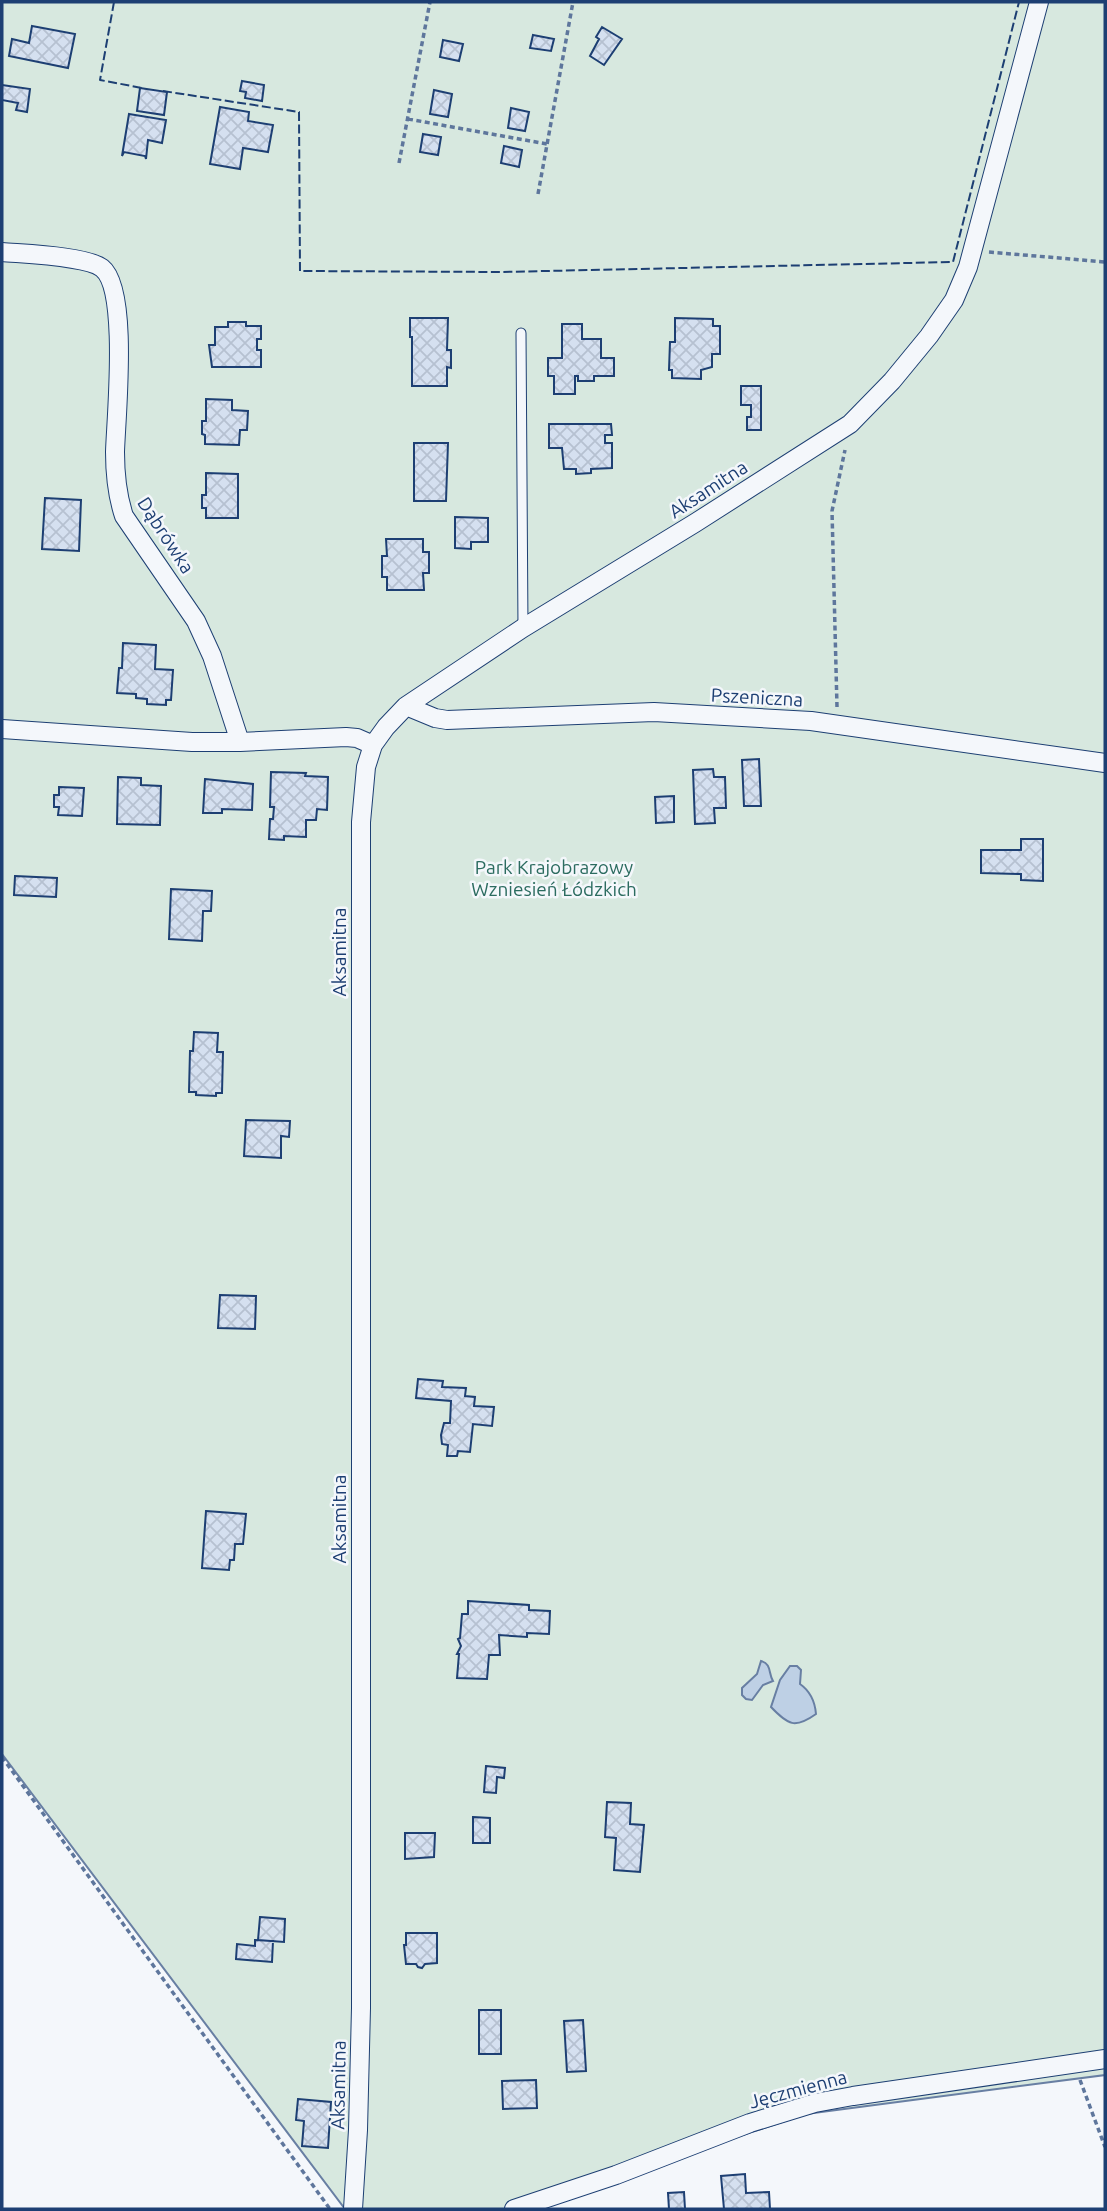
<svg xmlns="http://www.w3.org/2000/svg" width="1107" height="2211" viewBox="0 0 1107 2211" font-family="Ubuntu,sans-serif">
  <style>
    .park { fill: #d7e8df; stroke: #687fa3; stroke-width: 2 }
    .water { fill: #bed0e5; stroke: #687fa3; stroke-width: 2 }
    .building { fill: url(#building-cross-hatch); stroke: #1d3f73; stroke-width: 2 }
    .lines { fill: none; stroke-linecap: round; stroke-linejoin: round }
    .service-casing { stroke: #1d3f73; stroke-width: 11 }
    .minor-casing { stroke: #1d3f73; stroke-width: 20 }
    .path { stroke: #5e769c; stroke-width: 3.5; stroke-dasharray: 5 3.5; stroke-linecap: butt }
    .service { stroke: #f4f7fb; stroke-width: 9 }
    .minor { stroke: #f4f7fb; stroke-width: 18 }
    .fence { stroke: #1d3f73; stroke-width: 2; stroke-dasharray: 9 3.5; stroke-linecap: butt }
    .labels { text-anchor: middle; stroke-width: 5; stroke-linejoin: round; paint-order: stroke }
    .street-label { font-size: 19px; fill: #1d3f73; stroke: #f4f7fb }
    .park-label { font-size: 19px; fill: #2c6c60; stroke: #f4f7fb }
  </style>
  <defs>
    <pattern id="building-cross-hatch" width="8" height="8" patternUnits="userSpaceOnUse" patternTransform="scale(1.75)"><rect width="8" height="8" fill="#d5e0f0"/><path d="M0 0l8 8M0 8l8-8" fill="none" stroke="#b6c1d1"/></pattern>
  </defs>
  <rect width="100%" height="100%" fill="#f4f7fb"/>
  <path class="park" d="M2 2H1105V2075L806 2114 520 2209H345L2 1754Z"/>
  <path class="water" d="M761 1661C772 1664 768 1673 773 1681L763 1685 752 1700 746 1699 742 1695V1688L757 1674Z
    M790 1666H797L801 1670 800 1684C810 1691 815 1702 816 1714 795 1729 788 1725 771 1707L780 1680Z"/>
  <path class="building" d="M32 26 75 34 68 68 9 56 12 39 29 43Z
    M602 27 622 39 604 65 590 56 599 39 596 37Z
    M533 35 554 39 551 51 530 48Z
    M443 40 463 44 459 61 440 57Z
    M242 81 264 85 262 101 245 98 246 92 240 91Z
    M2 85 30 89 27 112 16 110 18 103 2 100Z
    M140 88 167 92 164 115 137 111Z
    M434 90 452 94 448 117 430 114Z
    M220 107 249 112 248 121 273 125 268 152 243 148 240 169 210 164Z
    M511 108 529 112 525 131 508 128Z
    M129 114 166 120 162 143 148 140 146 159 145 156 124 152 122 156Z
    M423 134 441 137 438 155 420 152Z
    M504 146 522 150 519 167 501 163Z
    M410 318H448L447 350H451V368L447 367V386H412V337H410Z
    M675 318 713 319V326H720V354H712V367L701 370V379L672 378V370H669L670 342H675Z
    M228 322H246V326H261V339H257V350H261V367H212L209 345H215V327H228Z
    M562 324H582V339H601V358H614V376H594V381H578V376H575V394H554V376H548V358H562Z
    M741 386H761V430H747V417H751V405H741Z
    M206 399 232 400V410L248 411 247 430H240L239 445 205 444V435L202 434V421H206Z
    M549 424H611L612 435H605V443H612V468L591 469V473L576 474V469H564L562 448H549Z
    M414 443H448L446 501H414Z
    M206 473 238 474V518H206V508H202V495H206Z
    M45 498 81 500 79 551 42 549Z
    M455 517 488 518V542H471V549L455 548Z
    M386 539H423V552H429V573H423L424 590H387V577H382V556H387Z
    M123 643 156 645 155 669 173 670 171 700H166V705L147 704V699L136 698V694L117 693 119 668H122Z
    M759 759 761 806H744L742 760Z
    M713 769 714 777H725L726 808H714L715 823 695 824 693 770Z
    M271 772 306 773 305 776 328 777 327 810 317 809 316 820H306V837L284 836V840L269 839 270 819H273L274 807H270Z
    M118 777 141 778V785L161 786 160 825 117 824Z
    M205 779 253 784 252 810 222 809V813H203Z
    M59 787 84 788 82 816 58 815 59 807H54V795H59Z
    M674 796V822L656 823 655 797Z
    M1021 839H1043V881L1021 880V874L981 873V850H1021Z
    M15 876 57 878 56 897 14 895Z
    M171 889 212 891 211 911H203L202 941 169 939Z
    M194 1032 218 1033 217 1052H223L222 1093H216V1096L196 1095V1092H189L190 1051H193Z
    M246 1120 290 1121 289 1137 281 1136V1158L244 1156Z
    M220 1295 256 1296 255 1329 218 1328Z
    M418 1379 443 1381 442 1387 466 1388 465 1396 475 1397 474 1406 494 1407 492 1426 473 1424 470 1452 458 1451 457 1456H447L448 1445 442 1444 441 1435 444 1423H450L451 1401 416 1398Z
    M206 1511 246 1514 243 1544H235L234 1560H230L229 1570 202 1568Z
    M468 1601 529 1605V1610L550 1611 549 1634 527 1633V1637L499 1635 500 1655H489L487 1679 457 1678 459 1654H457L461 1646 458 1639 460 1638 462 1614H468Z
    M486 1766 505 1768 504 1778 497 1777 496 1793 484 1792Z
    M607 1802 631 1803 630 1824 644 1825 640 1872 614 1870 616 1838 605 1837Z
    M473 1817 490 1818V1843H473Z
    M405 1833H435L434 1857 405 1859Z
    M260 1917 285 1919 284 1942 258 1940Z
    M406 1933H437V1963L425 1964 422 1968 418 1967 416 1964H406L404 1945H406Z
    M255 1940 273 1941 272 1962 236 1959 237 1944 255 1946Z
    M479 2010H501V2054H479Z
    M583 2020 586 2071 567 2072 564 2021Z
    M536 2080 537 2108 503 2109 502 2081Z
    M298 2099 331 2102 328 2148 302 2146 304 2121 296 2120Z
    M745 2174 746 2193 769 2192 770 2209H724L721 2176Z
    M684 2192 685 2209H669L668 2193Z"/>
  <g class="lines">
    <defs>
      <path id="service" d="M521 333 523 628"/>
      <path id="minor" d="M2 252C24 254 86 256 102 268 129 289 116 417 115 452 115 474 117 495 124 516L196 621 212 656 240 742 346 737 357 738 373 745
        M406 706 435 718 447 720 654 712 811 721 1105 763
        M2 729 192 742H240
        M353 2209 358 2130 361 2008V822L366 767 373 745 386 727 406 706 523 628 695 523 850 424 892 381 929 336 954 300 968 267 1039 2
        M514 2209 616 2175 750 2123 815 2103 853 2096 1105 2059"/>
    </defs>
    <use href="#service" class="service-casing"/>
    <use href="#minor" class="minor-casing"/>
    <path class="path" d="M408 119 547 144
      M399 163 430 2
      M538 194 573 2
      M989 252 1105 262
      M837 707 832 511 845 450
      M2 1757 330 2209
      M1080 2080 1105 2147"/>
    <use href="#service" class="service"/>
    <use href="#minor" class="minor"/>
    <path class="fence" d="M114 2 100 80 142 88
      M163 91 299 112 300 271 501 272 953 262 1019 2"/>
  </g>
  <g class="labels">
    <g class="street-label">
      <text transform="translate(708 489) rotate(-33)" y="7">Aksamitna</text>
      <text transform="translate(166 535) rotate(57)" y="7">Dąbrówka</text>
      <text transform="translate(757 697) rotate(3)" y="7">Pszeniczna</text>
      <text transform="translate(339 952) rotate(-90)" y="7">Aksamitna</text>
      <text transform="translate(339 1519) rotate(-90)" y="7">Aksamitna</text>
      <text transform="translate(338 2085) rotate(-89)" y="7">Aksamitna</text>
      <text transform="translate(798 2089) rotate(-15)" y="7">Jęczmienna</text>
    </g>
    <g class="park-label">
      <text x="554" y="874">Park Krajobrazowy<tspan x="554" dy="22">Wzniesień Łódzkich</tspan></text>
    </g>
  </g>
  <rect width="1107" height="2211" fill="none" stroke="#1d3f73" stroke-width="7"/>
</svg>
